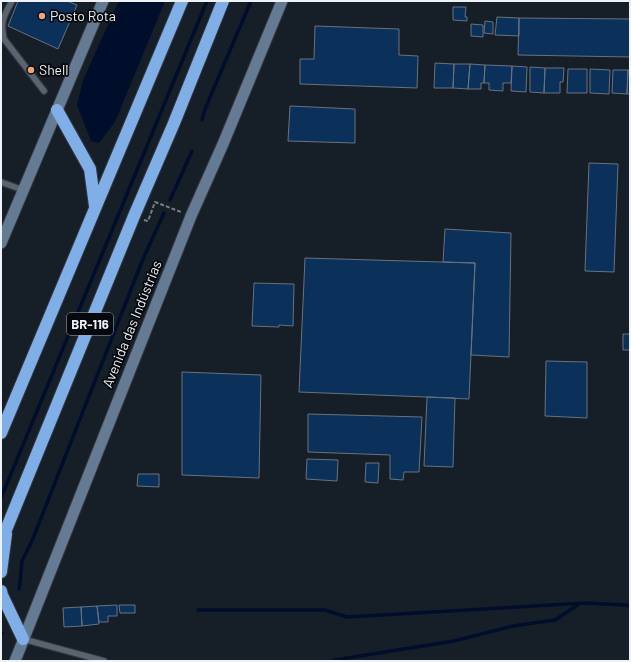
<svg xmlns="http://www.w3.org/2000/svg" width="631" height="662" viewBox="0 0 631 662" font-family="Barlow,sans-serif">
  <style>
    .water { fill: #000e2c }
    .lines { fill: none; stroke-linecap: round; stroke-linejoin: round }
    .stream { stroke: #000e2c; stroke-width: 3.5 }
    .building { fill: #0b315b; stroke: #68727e }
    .service-casing { stroke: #323740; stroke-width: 8 }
    .secondary-casing { stroke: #323740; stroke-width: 13 }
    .motorway-casing { stroke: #323740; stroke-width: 14 }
    .path { stroke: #777e87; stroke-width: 2; stroke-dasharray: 4 2; stroke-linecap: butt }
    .service { stroke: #5a6470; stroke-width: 5.5 }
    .secondary { stroke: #657a93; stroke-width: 11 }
    .motorway { stroke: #80aee6; stroke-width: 12 }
    .poi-dot { fill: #f2a17e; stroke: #05080c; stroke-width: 1.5 }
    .labels { text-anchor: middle; stroke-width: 3.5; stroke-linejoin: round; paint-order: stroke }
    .shield { fill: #05080c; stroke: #a8acb3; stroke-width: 1 }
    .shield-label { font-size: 13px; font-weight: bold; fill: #eef3fa }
    .poi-label { font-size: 14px; fill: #eef3fa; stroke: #05080c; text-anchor: start }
    .street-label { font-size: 14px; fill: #eef3fa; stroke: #05080c }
  </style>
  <rect width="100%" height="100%" fill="#161e28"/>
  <path class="water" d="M119 1H165L115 122 99 143 91 141 77 105 83 80Z"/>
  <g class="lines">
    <path class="stream" d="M202 120 205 109 251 1
      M170 200 192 151
      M1 498 207 1
      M19 589 20 582 22 561 32 541 143 259 164 213
      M198 610H325L347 617 585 603 625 605 630 606
      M1 634 2 633
      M334 661 335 660 454 641 513 626 555 620 579 604"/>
  </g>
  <path class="building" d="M18 1H67L77 5 58 49 8 26Z
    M453 7H466L465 17H467V21L453 20Z
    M497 17 519 18V36L495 35Z
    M519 18 630 19V57L518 55Z
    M485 21 493 22V34L484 33Z
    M471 24 483 25V37L471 36Z
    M315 26 399 29V55L418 56 417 88 300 84V59H314Z
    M435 63 454 64 453 88H434Z
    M454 64H470L468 89 453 88Z
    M470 64 485 65 484 83H481V89H468Z
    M485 65 512 66 511 83H503V91L489 90V83H484Z
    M512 66 527 67 526 92 511 91Z
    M530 67 545 68 544 93 530 92Z
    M545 68H564L563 82H560V93H544Z
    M568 69H587V93H567Z
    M590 69 610 70 609 94 590 93Z
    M613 70H628L627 94 612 93Z
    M628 70H630V94H627Z
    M290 106 355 109V143L288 141Z
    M589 163 618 164 614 272 585 271Z
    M445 229 511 233 509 357 471 355 475 263 443 262Z
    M305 258 475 263 469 399 427 397 299 392Z
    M254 283 294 284 293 326 279 325V327L252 326Z
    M623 334H630V350H623Z
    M546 361 587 362V418L545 416Z
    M182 372 261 375 259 478 182 475Z
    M427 397 455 398 453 467 424 466Z
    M308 414 422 417 419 472H404L403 480 390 479V455L308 452Z
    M307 459 338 460 337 481 306 479Z
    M366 463H379L378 483 365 482Z
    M138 474H159V487L137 486Z
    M117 605V616H108V622H99L97 606Z
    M119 605H135V613H120Z
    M97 606 99 624 82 626 81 607Z
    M81 607 82 626 64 627 63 608Z"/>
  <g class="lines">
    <defs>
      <path id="service" d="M12 1C4 16 0 21 4 39L44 91
        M1 182 23 190
        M23 639 104 661"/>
      <path id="secondary" d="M1 243 103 1
        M15 661 191 216 223 144 282 1"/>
      <path id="motorway" d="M57 110 90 169 95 206
        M1 433 182 1
        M1 542 134 216 174 123 223 1
        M1 572 6 534
        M1 591 2 595 23 639"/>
    </defs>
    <use href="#service" class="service-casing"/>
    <use href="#secondary" class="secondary-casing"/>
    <use href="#motorway" class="motorway-casing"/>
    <path class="path" d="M144 220 148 221 155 202 181 212"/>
    <use href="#service" class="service"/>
    <use href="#secondary" class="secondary"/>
    <use href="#motorway" class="motorway"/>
  </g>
  <g class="poi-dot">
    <circle cx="42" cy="16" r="4"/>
    <circle cx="31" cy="70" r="4"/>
  </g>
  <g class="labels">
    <rect class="shield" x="67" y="313" width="46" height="22" rx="3"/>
    <g class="shield-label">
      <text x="90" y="329">BR-116</text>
    </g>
    <g class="poi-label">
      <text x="50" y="21">Posto Rota</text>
      <text x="39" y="75">Shell</text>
    </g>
    <g class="street-label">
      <text transform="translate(132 324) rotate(-68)" y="5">Avenida das Indústrias</text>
    </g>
  </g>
  <rect width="631" height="662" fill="none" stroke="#eef3fa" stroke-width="4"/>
</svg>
